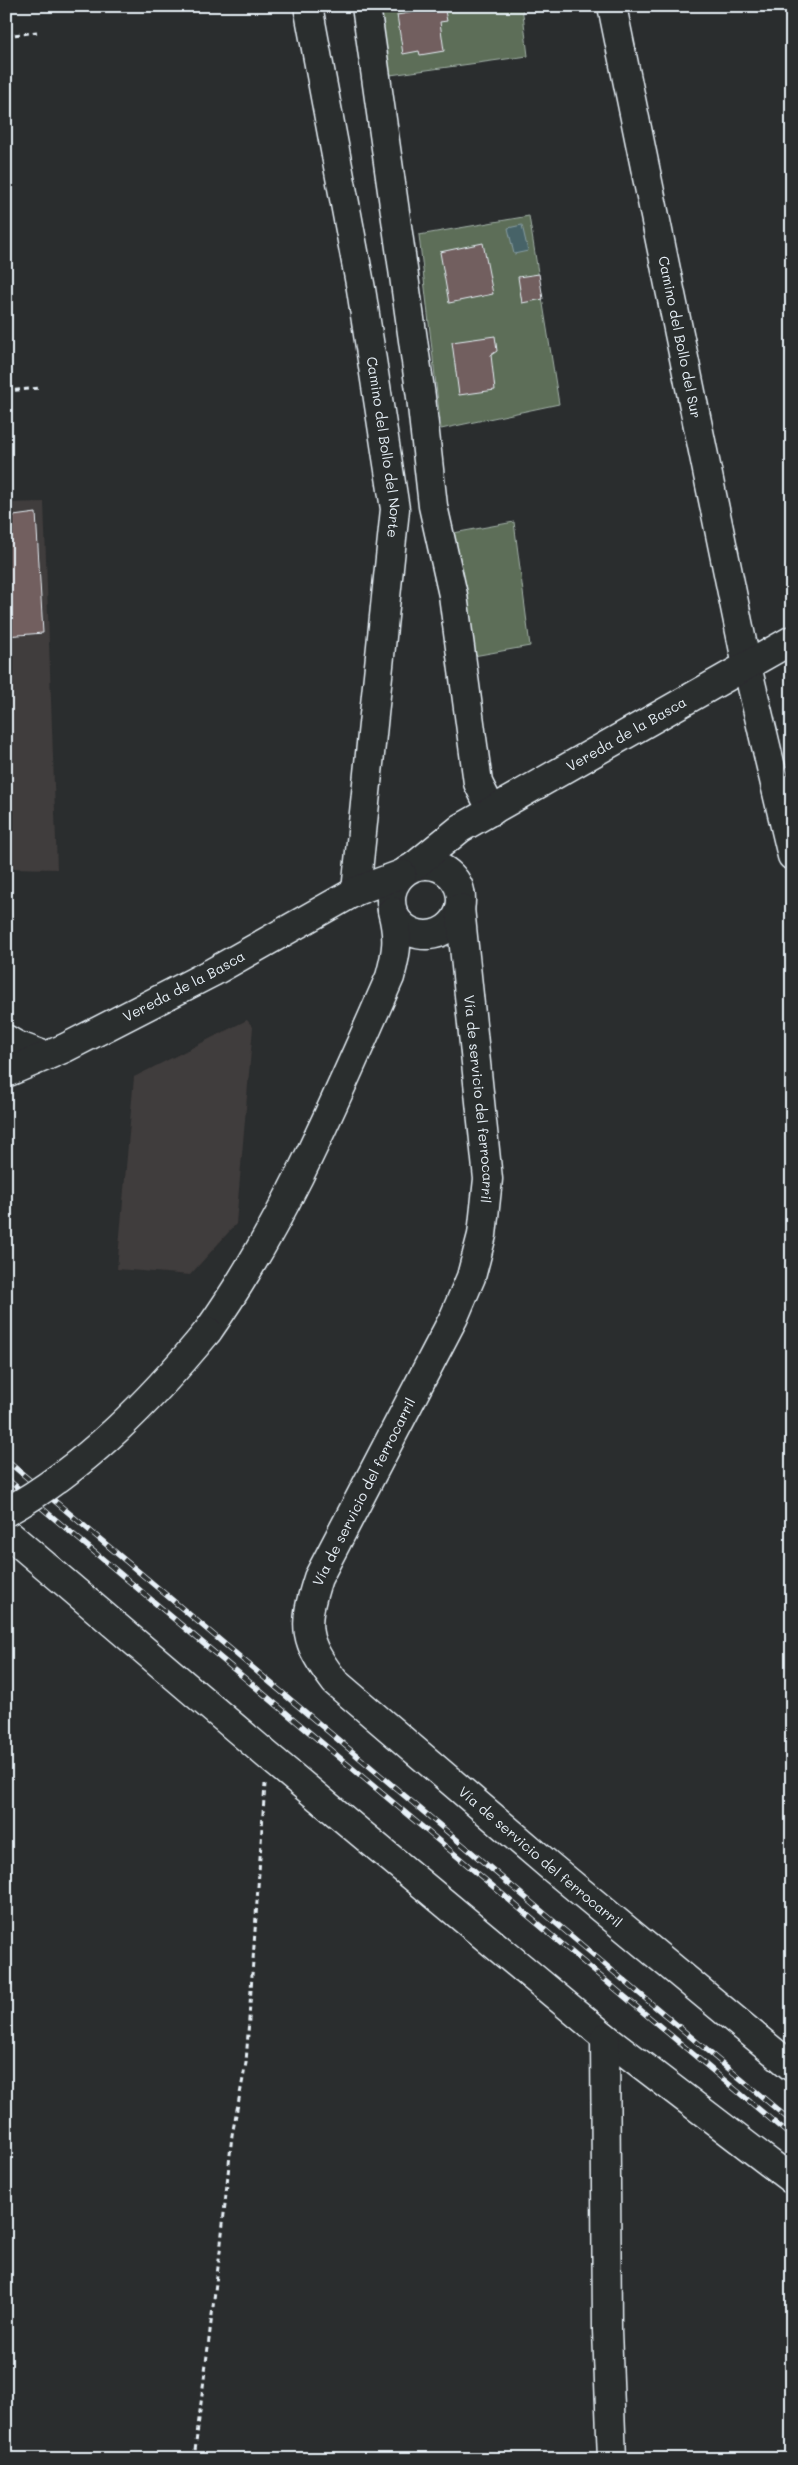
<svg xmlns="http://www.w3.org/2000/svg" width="798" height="2465" viewBox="0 0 798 2465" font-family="Mali,sans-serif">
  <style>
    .built { fill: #403c3c }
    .green { fill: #5d6e58; stroke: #a2b0a8 }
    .water { fill: #466468; stroke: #879ca2 }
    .building { fill: #725f5e; stroke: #e8f1f8 }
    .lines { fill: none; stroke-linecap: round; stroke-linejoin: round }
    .minor-casing { stroke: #e8f1f8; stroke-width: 31 }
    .path { stroke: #e8f1f8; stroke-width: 3; stroke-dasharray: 5 4; stroke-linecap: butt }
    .minor { stroke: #2a2d2e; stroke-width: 28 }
    .rail-casing { stroke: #e8f1f8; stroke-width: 5.5 }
    .rail { stroke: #2a2d2e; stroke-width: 4; stroke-dasharray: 11; stroke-linecap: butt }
    .minor-bridge-casing { stroke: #e8f1f8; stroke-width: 31; stroke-linecap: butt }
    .minor-bridge { stroke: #2a2d2e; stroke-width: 28 }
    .labels { text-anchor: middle; stroke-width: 4; stroke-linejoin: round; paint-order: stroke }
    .street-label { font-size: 14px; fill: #e8f1f8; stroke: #2a2d2e }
  </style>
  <rect width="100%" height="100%" fill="#2a2d2e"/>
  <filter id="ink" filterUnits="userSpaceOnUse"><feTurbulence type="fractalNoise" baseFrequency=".02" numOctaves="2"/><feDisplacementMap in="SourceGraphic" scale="10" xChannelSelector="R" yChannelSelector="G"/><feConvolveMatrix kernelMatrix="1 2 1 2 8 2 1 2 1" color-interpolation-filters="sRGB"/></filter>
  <g filter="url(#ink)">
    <path class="built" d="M44 502 57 869 10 868 7 1016 6 503Z
      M247 1020 253 1027 236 1224 190 1275 117 1269 134 1077Z"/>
    <path class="green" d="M373 6H522L528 56 383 76Z
      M529 216 559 404 441 429 419 235Z
      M514 522 530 646 468 657 448 534Z"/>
    <path class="water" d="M522 225 528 251 514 254 508 228Z"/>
    <path class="building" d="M419 6H444L447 21 440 22 444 51 420 55 419 51 403 54 397 15 420 11Z
      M483 243 493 294 449 303 440 252Z
      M539 274 543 299 522 303 518 277Z
      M495 336 497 351 491 355 495 390 459 395 452 342Z
      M36 513 43 633 6 636V517Z"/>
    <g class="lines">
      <defs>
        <g id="minor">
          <path id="s1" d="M308 6 361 289 395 509 356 891"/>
          <path d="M366 6 421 397 433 506 453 595 478 783 492 811"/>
          <path id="s2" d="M612 6 747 666 792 856"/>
          <circle cx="426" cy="900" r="35"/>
          <path id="s3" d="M413 867 461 828 792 640"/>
          <path id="s4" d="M460 908 488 1179 482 1235 471 1277 454 1317 318 1578C302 1627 304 1641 335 1682L551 1867 792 2067"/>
          <path d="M6 1039 16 1045 46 1056"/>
          <path id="s5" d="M6 1073 65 1048 213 972 356 891 402 874"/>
          <path d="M208 1331C285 1222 336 1099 390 977 397 951 399 937 392 911"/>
          <path d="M6 1532 267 1755 605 2037 792 2180"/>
          <path d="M605 2037 607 2330 612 2459"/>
        </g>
      </defs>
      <use href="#minor" class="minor-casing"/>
      <path class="path" d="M6 36 37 32
        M6 391 40 388
        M194 2459 221 2243 232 2135 246 2063 265 1784"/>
      <use href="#minor" class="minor"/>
      <defs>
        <path id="rail" d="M6 1460 792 2122
          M6 1478 792 2137"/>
      </defs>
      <use href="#rail" class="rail-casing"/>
      <use href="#rail" class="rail"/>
      <defs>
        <path id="minor-bridge" d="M6 1512C85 1468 151 1400 208 1331"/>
      </defs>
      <use href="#minor-bridge" class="minor-bridge-casing"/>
      <use href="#minor-bridge" class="minor-bridge"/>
    </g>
  </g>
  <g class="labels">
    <g class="street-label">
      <text dy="5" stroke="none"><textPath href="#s2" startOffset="338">Camino del Bollo del Sur</textPath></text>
      <text dy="5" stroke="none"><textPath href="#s1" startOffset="448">Camino del Bollo del Norte</textPath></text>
      <text dy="5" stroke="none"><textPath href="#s3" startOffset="252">Vereda de la Basca</textPath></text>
      <text dy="5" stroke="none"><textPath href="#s5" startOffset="198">Vereda de la Basca</textPath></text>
      <text dy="5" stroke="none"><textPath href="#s4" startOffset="192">Vía de servicio del ferrocarril</textPath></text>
      <text transform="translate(364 1492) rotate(-63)" y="5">Vía de servicio del ferrocarril</text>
      <text dy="5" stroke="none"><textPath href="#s4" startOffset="1092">Vía de servicio del ferrocarril</textPath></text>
    </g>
  </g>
  <rect width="798" height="2465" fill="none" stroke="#2a2d2e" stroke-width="25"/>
  <rect x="12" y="12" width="773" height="2440" fill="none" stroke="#e8f1f8" stroke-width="2" filter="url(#ink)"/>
</svg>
